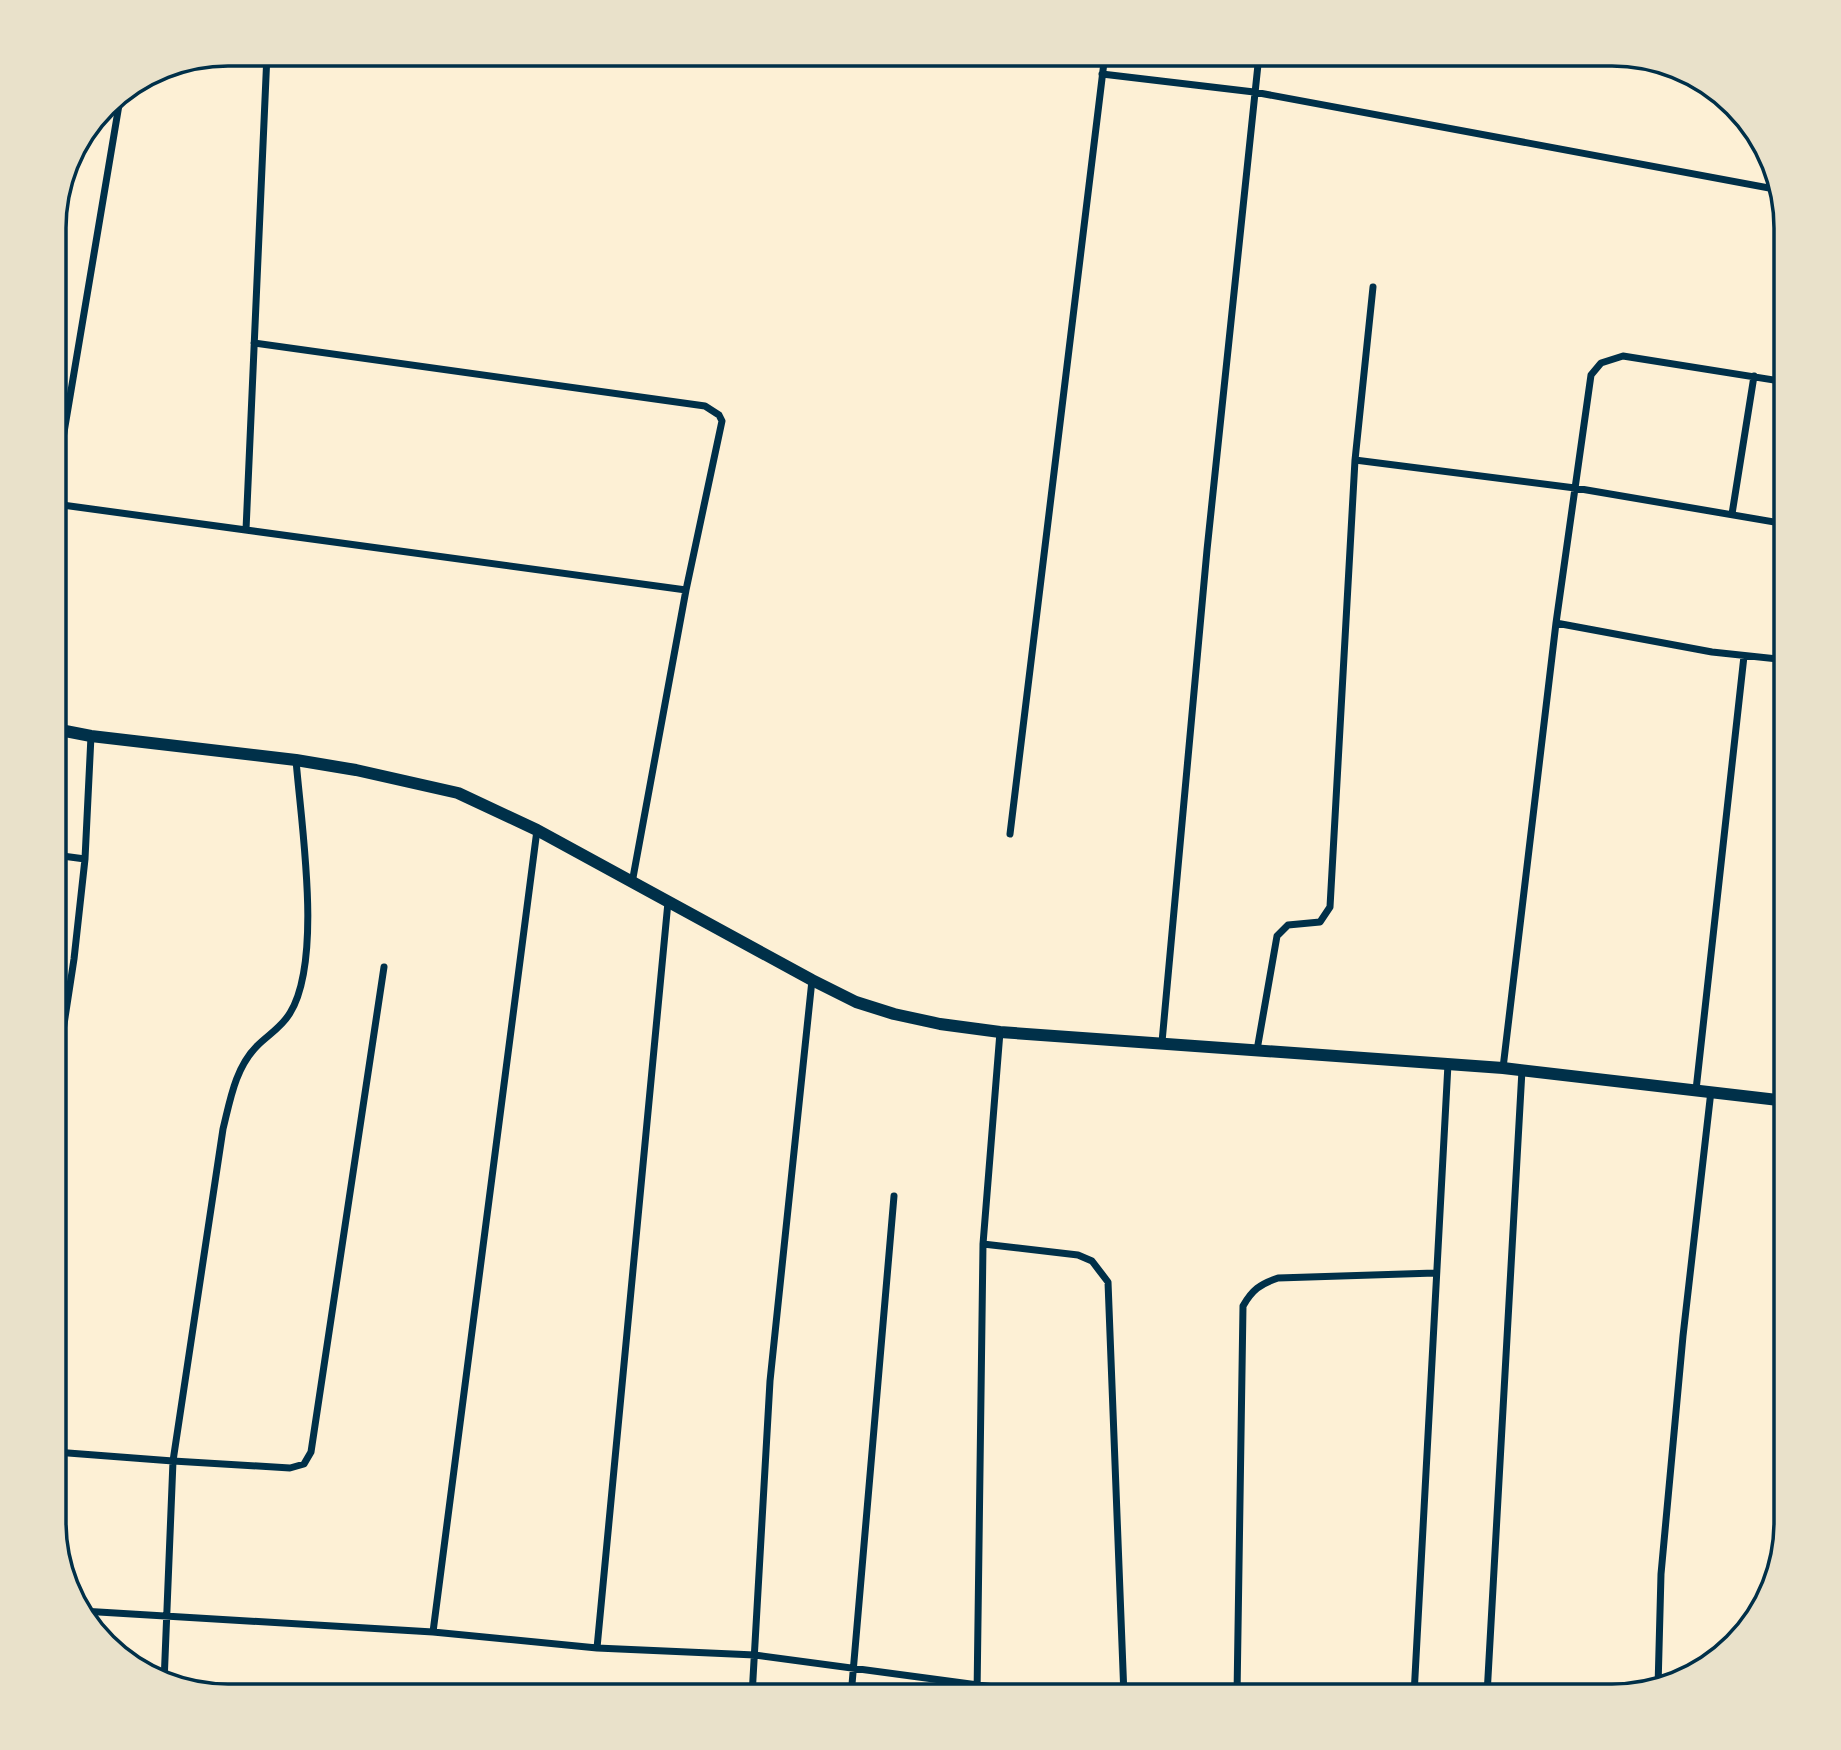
<svg xmlns="http://www.w3.org/2000/svg" width="1841" height="1750" viewBox="0 0 1841 1750" font-family="'Work Sans',sans-serif">
  <style>
    .lines { fill: none; stroke-linecap: round; stroke-linejoin: round }
    .minor { stroke: #003049; stroke-width: 7 }
    .tertiary { stroke: #003049; stroke-width: 12 }
    .rim { fill: none; stroke: #003049; stroke-width: 3.5 }
  </style>
  <rect width="100%" height="100%" fill="#fdf0d5"/>
  <g class="lines">
    <path class="minor" d="M1102 74 1254 92 1780 190
      M254 343 705 406 719 415 722 421 686 590 632 883
      M1355 460 1575 488 1786 524
      M55 486 121 93
      M55 504 686 590
      M1732 514 1754 376
      M246 530 267 54
      M1556 623 1712 652 1787 660
      M296 760C301 824 323 959 290 1013 282 1027 268 1035 257 1046 235 1068 230 1101 223 1129L173 1461 290 1468 304 1464 311 1452 384 967
      M1010 834 1105 54
      M55 855 85 859
      M1162 1042 1207 550 1259 55
      M1257 1050 1277 936 1288 925 1320 922 1330 907 1355 460 1373 287
      M1503 1068 1556 623 1591 375 1601 363 1623 356 1786 382
      M55 1083 74 959 85 859 91 736
      M1696 1090 1744 656
      M983 1244 1078 1255 1092 1261 1108 1282 1124 1696
      M55 1452 173 1461 164 1683
      M82 1611 433 1632 597 1648 755 1655 978 1685 1071 1696
      M433 1632 537 830
      M597 1648 668 902
      M1658 1687 1661 1574 1683 1336 1711 1091
      M1237 1695 1243 1306C1252 1290 1260 1284 1278 1278L1435 1273
      M1414 1695 1448 1064
      M1487 1695 1522 1070
      M752 1696 770 1381 812 980
      M851 1696 894 1196
      M977 1696 983 1244 1000 1032"/>
    <path class="tertiary" d="M55 729 91 736 296 760 356 770 458 793 537 830 812 980 856 1002 894 1014 940 1024 1000 1032 1503 1068 1787 1101"/>
  </g>
  <path d="M0 0H1841V1750H0ZM228 66H1612A162 162 0 0 1 1774 228V1522A162 162 0 0 1 1612 1684H228A162 162 0 0 1 66 1522V228A162 162 0 0 1 228 66Z" fill="#e9e1ca" fill-rule="evenodd"/>
  <path class="rim" d="M228 66H1612A162 162 0 0 1 1774 228V1522A162 162 0 0 1 1612 1684H228A162 162 0 0 1 66 1522V228A162 162 0 0 1 228 66Z"/>
</svg>
